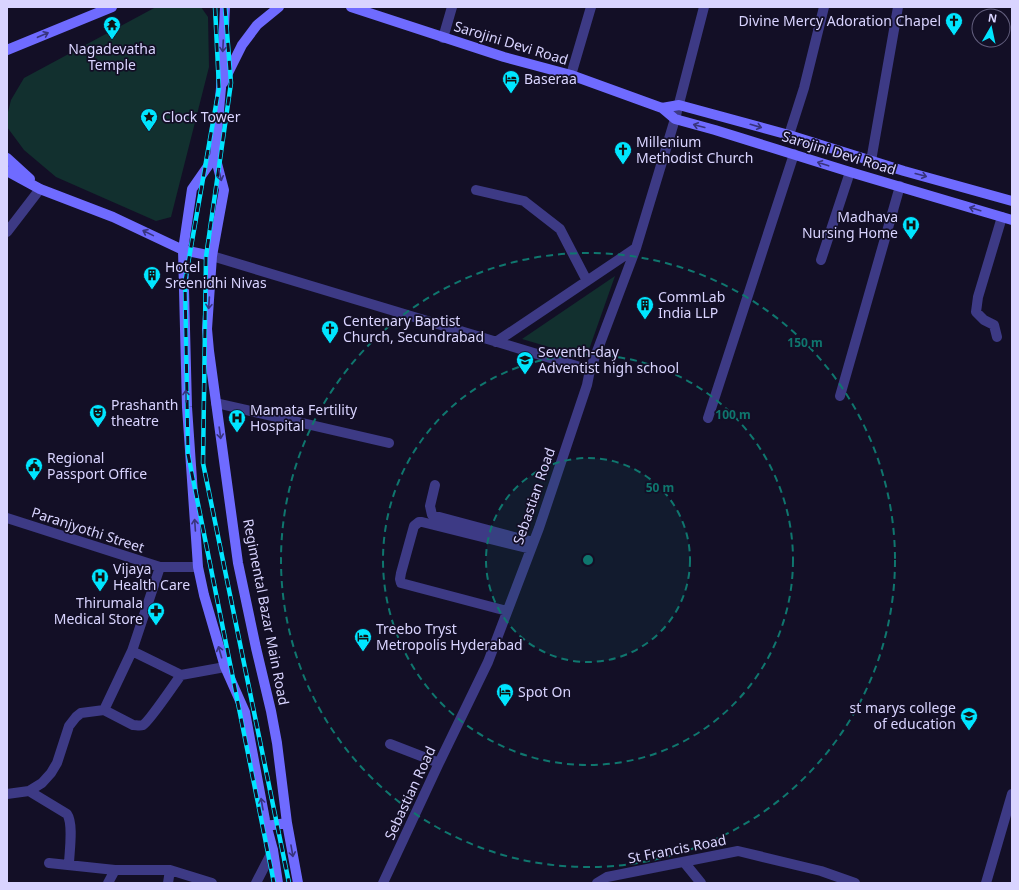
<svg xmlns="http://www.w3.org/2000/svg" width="1019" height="890" viewBox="0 0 1019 890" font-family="'Noto Sans',sans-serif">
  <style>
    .green { fill: #12302f }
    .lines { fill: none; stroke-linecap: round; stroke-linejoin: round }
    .minor { stroke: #3d3a85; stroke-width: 10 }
    .tertiary { stroke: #3d3a85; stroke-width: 10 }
    .secondary { stroke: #6f6bff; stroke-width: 10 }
    .rail-casing { stroke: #00e5ff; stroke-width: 4.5 }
    .rail { stroke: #130f26; stroke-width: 3; stroke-dasharray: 9; stroke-linecap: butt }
    .oneway { stroke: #38347d }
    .ring { fill: none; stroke: #0f766e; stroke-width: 2; stroke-dasharray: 7 5 }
    .labels { text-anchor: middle; stroke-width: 3.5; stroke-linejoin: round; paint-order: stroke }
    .poi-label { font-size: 14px; fill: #d9d4ff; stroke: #130f26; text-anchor: start }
    .street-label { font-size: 14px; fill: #d9d4ff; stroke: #130f26 }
    .centre { fill: #0f766e; stroke: #130f26; stroke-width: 2 }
    .ring-label { font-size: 12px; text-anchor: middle; font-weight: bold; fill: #0f766e; stroke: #130f26; stroke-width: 3.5; stroke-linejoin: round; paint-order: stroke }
  </style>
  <rect width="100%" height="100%" fill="#130f26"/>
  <path class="green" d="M156 7H201L208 17 209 67 171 217 156 221 56 177 24 150 7 127V116L11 100 24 78Z
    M615 276 586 358 522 339Z"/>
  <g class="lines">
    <path class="minor" d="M443 38 452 7
      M571 75 591 7
      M789 135 804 88 824 7
      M871 161 898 7
      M476 190 524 201 560 229 587 281
      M212 256 590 370
      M821 260 850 172
      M997 337 994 325 984 320 976 312 978 297 1002 217
      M496 342 636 248
      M840 396 900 186
      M216 403 389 443
      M708 418 794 154
      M435 485 430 506 432 515 533 542
      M7 518 160 567H198
      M160 567 132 651 181 675 225 667
      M507 611 401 583 400 579 401 573 414 526 419 522H422L531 549
      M132 651 104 710 133 725C136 725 140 726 143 725 149 722 175 683 181 675
      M390 744 439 763
      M29 791 67 814C74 824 69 853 69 865
      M7 794 29 791 42 783 51 773 57 763 69 726 76 717 81 713 104 710
      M684 862 701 883
      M49 863 115 870
      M108 883 115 870H170L212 883
      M168 883 170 870
      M256 883 273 850
      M383 883 439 763 488 662 539 528 587 385 590 370 636 248 675 119 704 7"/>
    <path class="tertiary" d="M7 232 40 189
      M597 883 607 877 738 851 821 871 855 883
      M986 883 1012 794"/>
    <path class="secondary" d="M225 7 221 88 215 156 224 190 212 256 207 329 209 351 238 563 256 648 271 711 277 743 287 823 298 883
      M351 7 504 57 571 75 662 108 675 119 715 130 850 172 1012 220
      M7 50 112 7
      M223 83 242 45 257 25 279 7
      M662 108 679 105 789 135 904 171 1012 201
      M215 156 192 189 183 250 187 407 198 567 204 595 225 667 245 712 265 820 273 850 278 883
      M7 158 30 179
      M7 171 40 189 113 217 183 250 212 256
      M266 826 287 823"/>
    <defs>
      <path id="rail" d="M215 7 219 88 185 281 188 454 274 883
        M225 7 231 83 206 257 203 463 289 883"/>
    </defs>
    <use href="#rail" class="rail-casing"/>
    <use href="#rail" class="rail"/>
  </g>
  <defs><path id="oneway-shaft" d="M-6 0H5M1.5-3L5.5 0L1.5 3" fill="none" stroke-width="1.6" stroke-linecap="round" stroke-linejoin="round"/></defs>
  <g class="oneway">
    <use href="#oneway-shaft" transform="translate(43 35) rotate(-23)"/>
    <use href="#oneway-shaft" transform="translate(223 46) rotate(93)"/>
    <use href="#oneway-shaft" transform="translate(699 126) rotate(-165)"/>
    <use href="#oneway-shaft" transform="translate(756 126) rotate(16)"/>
    <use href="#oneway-shaft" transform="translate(823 164) rotate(-162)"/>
    <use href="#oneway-shaft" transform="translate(220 175) rotate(76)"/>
    <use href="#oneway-shaft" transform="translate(921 175) rotate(15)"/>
    <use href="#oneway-shaft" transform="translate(975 209) rotate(-163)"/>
    <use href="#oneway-shaft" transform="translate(148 233) rotate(-154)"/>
    <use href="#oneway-shaft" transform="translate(209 303) rotate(94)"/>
    <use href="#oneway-shaft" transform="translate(186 396) rotate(-91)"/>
    <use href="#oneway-shaft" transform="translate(220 433) rotate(82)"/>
    <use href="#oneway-shaft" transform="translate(195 525) rotate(-94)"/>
    <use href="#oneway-shaft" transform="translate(220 652) rotate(-106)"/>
    <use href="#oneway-shaft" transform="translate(262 804) rotate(-100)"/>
    <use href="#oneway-shaft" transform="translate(292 851) rotate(80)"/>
  </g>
  <circle cx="588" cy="560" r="102" fill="#0f766e" fill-opacity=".12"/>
  <g class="ring">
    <circle cx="588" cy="560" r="102"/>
    <circle cx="588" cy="560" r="205"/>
    <circle cx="588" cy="560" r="307"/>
  </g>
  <defs>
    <symbol id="church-pin" viewBox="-11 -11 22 30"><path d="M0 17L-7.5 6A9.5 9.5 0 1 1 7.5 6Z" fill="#00e5ff" stroke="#130f26"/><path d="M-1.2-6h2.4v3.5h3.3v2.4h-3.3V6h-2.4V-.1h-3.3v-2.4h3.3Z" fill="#111"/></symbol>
    <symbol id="temple-pin" viewBox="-11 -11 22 30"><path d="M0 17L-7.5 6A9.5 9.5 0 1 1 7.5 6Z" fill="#00e5ff" stroke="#130f26"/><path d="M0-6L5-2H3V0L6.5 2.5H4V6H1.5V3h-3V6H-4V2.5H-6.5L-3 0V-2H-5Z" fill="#111"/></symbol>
    <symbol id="hotel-pin" viewBox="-11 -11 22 30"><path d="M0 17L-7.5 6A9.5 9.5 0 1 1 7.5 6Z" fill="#00e5ff" stroke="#130f26"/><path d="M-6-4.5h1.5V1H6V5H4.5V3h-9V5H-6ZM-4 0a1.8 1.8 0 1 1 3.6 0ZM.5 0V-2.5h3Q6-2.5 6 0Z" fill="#111"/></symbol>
    <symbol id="sight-pin" viewBox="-11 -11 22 30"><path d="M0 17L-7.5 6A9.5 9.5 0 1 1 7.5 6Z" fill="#00e5ff" stroke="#130f26"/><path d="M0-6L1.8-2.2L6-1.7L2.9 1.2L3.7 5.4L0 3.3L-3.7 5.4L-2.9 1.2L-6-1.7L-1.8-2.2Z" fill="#111"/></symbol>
    <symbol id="hospital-pin" viewBox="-11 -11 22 30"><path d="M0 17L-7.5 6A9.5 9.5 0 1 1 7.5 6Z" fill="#00e5ff" stroke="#130f26"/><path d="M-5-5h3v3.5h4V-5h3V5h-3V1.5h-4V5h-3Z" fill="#111"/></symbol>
    <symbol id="building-pin" viewBox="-11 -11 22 30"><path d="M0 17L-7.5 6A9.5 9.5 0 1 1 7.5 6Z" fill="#00e5ff" stroke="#130f26"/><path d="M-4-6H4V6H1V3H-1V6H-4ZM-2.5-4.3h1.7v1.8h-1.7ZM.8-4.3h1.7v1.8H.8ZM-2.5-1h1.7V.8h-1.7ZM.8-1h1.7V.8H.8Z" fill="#111"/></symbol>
    <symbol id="school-pin" viewBox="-11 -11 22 30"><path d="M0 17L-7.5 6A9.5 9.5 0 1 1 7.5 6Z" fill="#00e5ff" stroke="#130f26"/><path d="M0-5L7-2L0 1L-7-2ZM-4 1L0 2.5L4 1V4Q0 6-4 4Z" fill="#111"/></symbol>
    <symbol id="theatre-pin" viewBox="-11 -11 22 30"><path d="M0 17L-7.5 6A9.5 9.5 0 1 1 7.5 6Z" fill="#00e5ff" stroke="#130f26"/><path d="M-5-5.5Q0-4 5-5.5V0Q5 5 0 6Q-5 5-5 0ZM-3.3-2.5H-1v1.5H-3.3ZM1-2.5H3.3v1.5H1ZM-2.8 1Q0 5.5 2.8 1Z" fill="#111"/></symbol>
    <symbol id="civic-pin" viewBox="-11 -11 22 30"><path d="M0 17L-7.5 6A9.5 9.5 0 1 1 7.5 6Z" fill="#00e5ff" stroke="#130f26"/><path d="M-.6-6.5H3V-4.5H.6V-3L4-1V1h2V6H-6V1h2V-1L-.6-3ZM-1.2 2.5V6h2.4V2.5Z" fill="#111"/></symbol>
    <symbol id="pharmacy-pin" viewBox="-11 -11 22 30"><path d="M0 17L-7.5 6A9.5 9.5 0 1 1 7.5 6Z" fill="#00e5ff" stroke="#130f26"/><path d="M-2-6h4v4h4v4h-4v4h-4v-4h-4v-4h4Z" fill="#111"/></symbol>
    <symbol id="university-pin" viewBox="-11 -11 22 30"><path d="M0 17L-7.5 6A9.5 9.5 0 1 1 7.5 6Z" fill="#00e5ff" stroke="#130f26"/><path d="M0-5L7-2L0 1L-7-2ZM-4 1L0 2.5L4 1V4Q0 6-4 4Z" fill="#111"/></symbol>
  </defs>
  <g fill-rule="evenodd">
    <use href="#church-pin" x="944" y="11" width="20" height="27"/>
    <use href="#temple-pin" x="102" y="15" width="20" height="27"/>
    <use href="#hotel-pin" x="501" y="69" width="20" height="27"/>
    <use href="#sight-pin" x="139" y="107" width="20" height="27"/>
    <use href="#church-pin" x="613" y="140" width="20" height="27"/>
    <use href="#hospital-pin" x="901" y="215" width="20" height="27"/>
    <use href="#building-pin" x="142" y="265" width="20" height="27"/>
    <use href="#building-pin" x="635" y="295" width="20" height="27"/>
    <use href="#church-pin" x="320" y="319" width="20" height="27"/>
    <use href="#school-pin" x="515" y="350" width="20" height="27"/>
    <use href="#theatre-pin" x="88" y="403" width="20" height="27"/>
    <use href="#hospital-pin" x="227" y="408" width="20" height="27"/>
    <use href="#civic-pin" x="24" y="456" width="20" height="27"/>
    <use href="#hospital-pin" x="90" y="567" width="20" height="27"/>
    <use href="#pharmacy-pin" x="146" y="601" width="20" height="27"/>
    <use href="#hotel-pin" x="353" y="627" width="20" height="27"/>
    <use href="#hotel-pin" x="495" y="682" width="20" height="27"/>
    <use href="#university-pin" x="959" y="706" width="20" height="27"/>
  </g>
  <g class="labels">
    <g class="poi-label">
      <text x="941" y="26" text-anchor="end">Divine Mercy Adoration Chapel</text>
      <text x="112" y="54" text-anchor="middle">Nagadevatha<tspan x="112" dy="16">Temple</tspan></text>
      <text x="524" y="84">Baseraa</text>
      <text x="162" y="122">Clock Tower</text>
      <text x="636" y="147">Millenium<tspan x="636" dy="16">Methodist Church</tspan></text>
      <text x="898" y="222" text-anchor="end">Madhava<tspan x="898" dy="16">Nursing Home</tspan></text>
      <text x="165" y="272">Hotel<tspan x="165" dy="16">Sreenidhi Nivas</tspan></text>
      <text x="658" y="302">CommLab<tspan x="658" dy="16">India LLP</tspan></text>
      <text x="343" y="326">Centenary Baptist<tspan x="343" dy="16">Church, Secundrabad</tspan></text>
      <text x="538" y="357">Seventh-day<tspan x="538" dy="16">Adventist high school</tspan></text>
      <text x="111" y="410">Prashanth<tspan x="111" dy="16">theatre</tspan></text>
      <text x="250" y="415">Mamata Fertility<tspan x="250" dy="16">Hospital</tspan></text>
      <text x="47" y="463">Regional<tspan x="47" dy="16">Passport Office</tspan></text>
      <text x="113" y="574">Vijaya<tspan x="113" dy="16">Health Care</tspan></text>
      <text x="143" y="608" text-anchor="end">Thirumala<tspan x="143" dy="16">Medical Store</tspan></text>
      <text x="376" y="634">Treebo Tryst<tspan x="376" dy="16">Metropolis Hyderabad</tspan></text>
      <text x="518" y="697">Spot On</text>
      <text x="956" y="713" text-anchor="end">st marys college<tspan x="956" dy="16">of education</tspan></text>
    </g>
    <g class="street-label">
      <text transform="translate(511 43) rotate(17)" y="5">Sarojini Devi Road</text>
      <text transform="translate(839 153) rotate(17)" y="5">Sarojini Devi Road</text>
      <text transform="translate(534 496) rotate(-71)" y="5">Sebastian Road</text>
      <text transform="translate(88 530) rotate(18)" y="5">Paranjyothi Street</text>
      <text transform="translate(266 612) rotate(79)" y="5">Regimental Bazar Main Road</text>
      <text transform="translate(410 793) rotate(-65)" y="5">Sebastian Road</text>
      <text transform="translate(677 849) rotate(-11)" y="5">St Francis Road</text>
    </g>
  </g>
  <circle cx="588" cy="560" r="6" class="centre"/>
  <g class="ring-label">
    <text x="805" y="347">150 m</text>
    <text x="733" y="419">100 m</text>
    <text x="660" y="492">50 m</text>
  </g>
  <rect width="1019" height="890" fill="none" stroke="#d9d4ff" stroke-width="16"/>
  <g transform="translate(991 28) rotate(9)"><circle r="19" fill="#130f26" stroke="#625e7d"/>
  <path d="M0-3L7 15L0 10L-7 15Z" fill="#00e5ff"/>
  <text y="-6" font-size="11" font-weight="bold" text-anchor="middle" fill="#d9d4ff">N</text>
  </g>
</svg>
